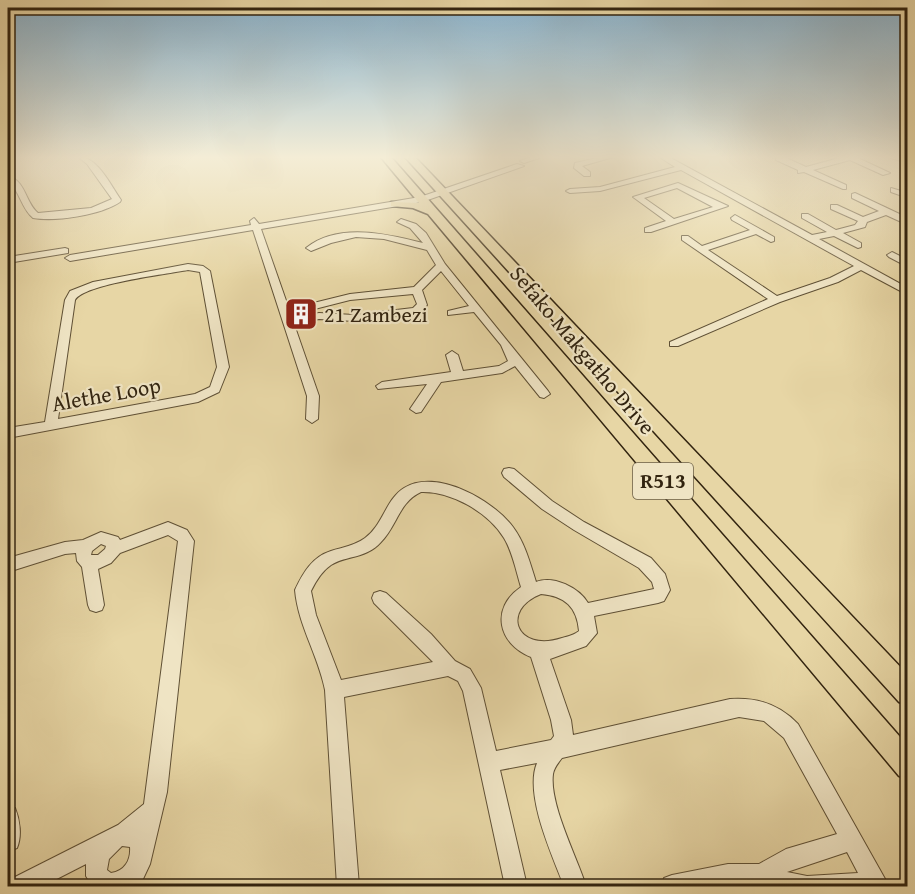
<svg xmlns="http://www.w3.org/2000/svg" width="915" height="894" viewBox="0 0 915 894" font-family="'Gentium Book Plus',serif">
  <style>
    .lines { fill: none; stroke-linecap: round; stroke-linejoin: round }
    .minor-casing { stroke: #5f5035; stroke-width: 2 }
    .major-casing { stroke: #322410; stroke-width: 3 }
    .minor { fill: #efe4c4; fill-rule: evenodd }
    .major { fill: #e7d6a5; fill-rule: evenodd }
    .labels { text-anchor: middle; stroke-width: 4.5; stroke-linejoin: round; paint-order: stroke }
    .shield { fill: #efe4c4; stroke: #6b5e46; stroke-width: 1.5 }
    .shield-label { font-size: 21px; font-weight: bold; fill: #322410 }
    .poi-label { font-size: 22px; fill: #322410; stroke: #efe4c4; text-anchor: start }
    .street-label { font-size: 22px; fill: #322410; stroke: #efe4c4 }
  </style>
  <rect width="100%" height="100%" fill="#e7d6a5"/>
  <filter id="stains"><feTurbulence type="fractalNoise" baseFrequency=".00333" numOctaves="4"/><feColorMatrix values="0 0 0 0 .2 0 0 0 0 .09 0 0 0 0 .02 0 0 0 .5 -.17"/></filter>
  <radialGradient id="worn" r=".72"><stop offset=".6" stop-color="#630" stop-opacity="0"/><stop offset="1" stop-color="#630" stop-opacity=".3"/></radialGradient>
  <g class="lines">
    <defs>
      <path id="minor" d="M77 156C97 156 110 184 121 200L120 202C101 215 56 222 33 218 21 208 20 191 8 181V176C26 181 25 202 38 213L91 208 112 199 87 164Z
        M534 156H545L524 163 520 161Z
        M606 156H617L582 166 590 172V176H584L574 168 575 163Z
        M658 156H667L812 235 827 232 802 218V214H808L836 230 855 225 858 221 831 209V205H837L863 217 879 211 852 198V194L855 193 908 218V225L886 215 867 222 865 227 843 233 861 243V247L858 248 834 236 819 239 908 288V295L861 270 838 282 780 302 678 346H670V342L768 299 682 240V236H688L702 246 750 230 732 220 731 218 735 215 774 237V241L771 242 756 234 708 250 777 296 830 278 854 266 681 170 600 191 570 193 566 191 570 189 600 187 675 167Z
        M776 156H782L806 167 843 157V156H860L858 158 890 173 883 175 850 160 813 170 846 185V189H843L804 172 798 173V170L776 160Z
        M890 156 908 158V163L891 158Z
        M517 164 524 166 422 202 261 229 289 309 350 294 414 287 436 265 427 250 384 239 356 237 331 243 311 251 306 248C338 222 388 234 423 243L410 228 397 222 401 219 416 224 426 233 445 264 548 391 550 394 544 398 540 397 515 366 502 373 441 382 421 412 416 413 410 409 427 384 378 389 376 386 382 382 451 372 446 355 452 351 458 355 463 371 499 366 508 361 501 345 474 312 448 315V311L469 306 441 271 422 290 427 305 420 313 354 321 319 319 294 324 319 396 318 419 312 423 306 419 307 396 253 230 70 261 65 258 70 255 251 225 250 221 254 218 259 224 420 197ZM413 294 417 304 413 308 354 315 319 313 292 318 291 315 350 300Z
        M678 183 728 206 651 232H645V228L666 221 633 197ZM677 188 713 207 674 219 644 198Z
        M891 188 908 193V198L891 192Z
        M65 248 68 249V253L8 263V257Z
        M892 252 908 260V267L889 257 887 255Z
        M188 264 203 266 210 271 229 367 219 392 198 402 8 438V428L45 422 65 300 70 291 93 282ZM188 270 200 272 217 367 210 387 195 394 58 419 75 300C84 284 167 274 188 270Z
        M509 468 514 469 552 501 584 522 651 558 665 574 670 590 664 601 658 603 594 616 597 633 586 646 550 659 571 720 573 735 730 699C757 697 779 704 798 724L889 886H661L664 878 672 875 728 864H759L786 849 837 834 784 738 764 721 739 717 562 758C558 763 554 768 553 774 549 804 577 857 586 886H564C552 855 524 794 537 763L500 770 527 886H505L463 691 458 681 448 676 344 697 359 886H337L325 690C318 655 298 625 295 590 303 573 312 557 331 551 343 547 354 546 365 538 383 525 386 499 404 488 436 468 493 500 513 527 525 543 530 563 536 582 554 575 579 588 588 603L654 589 652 582 639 568 574 530 542 509 504 477 502 473 504 469ZM421 492C451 491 488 512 504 538 513 553 516 571 521 587 490 608 498 644 531 657L551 720 554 736 551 740 496 751 481 688 470 669 455 661 431 634 386 593 380 591 374 593 372 598 374 603 433 662 341 680 316 615 311 591C316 581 322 571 331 565 347 555 366 559 381 542 397 526 399 502 421 492ZM541 594C565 596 577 607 579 631 574 635 569 636 562 638 516 653 500 610 541 594ZM847 852 858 873 807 876 787 872Z
        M168 522 187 530 194 541 167 792 150 864 143 879 134 886H92L86 876V864L43 886H10L13 878 118 825 144 804 178 541 168 535 120 553 111 563 98 569 104 605 102 610 96 612 90 610 88 605 82 567 77 561 76 553 65 554 8 572V558L65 542 83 540 101 532 118 537 120 540ZM101 544 106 546 105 549 98 555H91L92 551ZM122 846 130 847C131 860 125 871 111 873L107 870 109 859Z
        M8 805 15 808C20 820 22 836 17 848L9 851Z"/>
      <path id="major" d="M380 156H390L908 746V780L899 776 428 214 413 208 391 206V202L419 203Z
        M404 156H414L908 675V705L899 702Z"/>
    </defs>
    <use href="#minor" class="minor-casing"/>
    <use href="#major" class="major-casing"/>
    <use href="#minor" class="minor"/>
    <use href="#major" class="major"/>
  </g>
  <linearGradient id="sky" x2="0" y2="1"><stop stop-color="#89b5d2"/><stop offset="0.56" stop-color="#f4edd6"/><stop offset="1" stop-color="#f4edd6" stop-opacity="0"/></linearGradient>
  <rect width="915" height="281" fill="url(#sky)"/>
  <defs>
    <symbol id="building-square" viewBox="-11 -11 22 22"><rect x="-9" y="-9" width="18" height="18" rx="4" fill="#8f2418" stroke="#efe4c4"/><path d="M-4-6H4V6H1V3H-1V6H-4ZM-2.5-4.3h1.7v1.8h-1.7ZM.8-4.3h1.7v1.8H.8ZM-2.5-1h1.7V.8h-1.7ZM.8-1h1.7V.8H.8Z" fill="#fff"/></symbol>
  </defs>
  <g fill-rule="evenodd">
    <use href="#building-square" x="282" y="295" width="38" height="38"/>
  </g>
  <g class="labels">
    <rect class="shield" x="633" y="463" width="60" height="36" rx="4.5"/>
    <g class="shield-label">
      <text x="663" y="488">R513</text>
    </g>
    <g class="poi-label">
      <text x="324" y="322">21 Zambezi</text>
    </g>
    <g class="street-label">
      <text transform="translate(583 350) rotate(50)" y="8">Sefako Makgatho Drive</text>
      <text transform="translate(106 394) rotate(-10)" y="8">Alethe Loop</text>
    </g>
  </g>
  <rect width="915" height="894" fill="none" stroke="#e7d6a5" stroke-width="30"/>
  <rect x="9" y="9" width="897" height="876" fill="none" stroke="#322410" stroke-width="3"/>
  <rect x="15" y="15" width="885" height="864" fill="none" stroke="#322410" stroke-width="1.5"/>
  <rect width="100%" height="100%" filter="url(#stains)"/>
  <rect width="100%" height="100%" fill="url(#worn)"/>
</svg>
